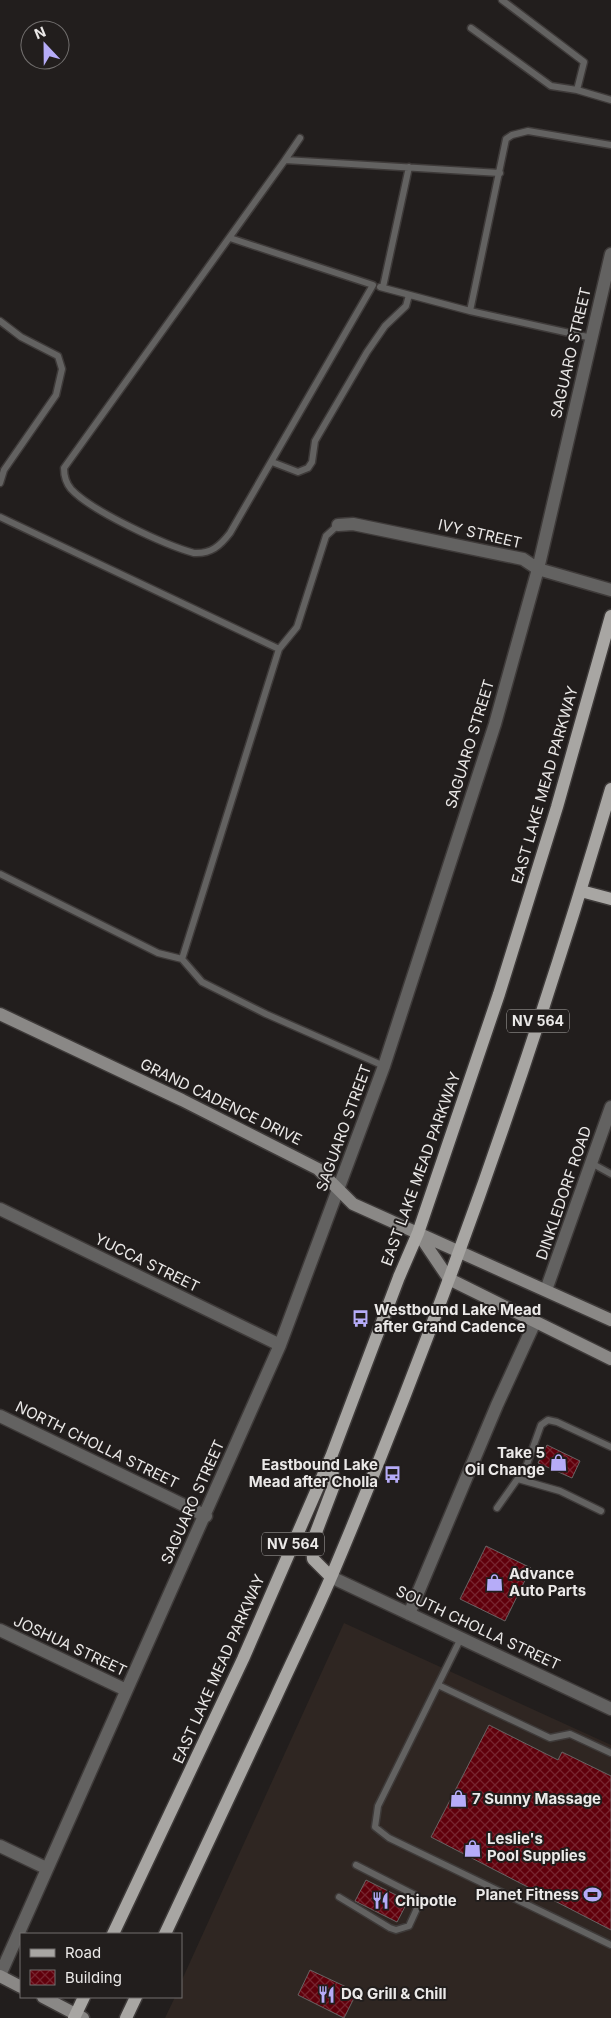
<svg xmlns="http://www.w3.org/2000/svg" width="611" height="2018" viewBox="0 0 611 2018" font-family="Inter,sans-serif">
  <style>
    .built { fill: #2f2622 }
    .building { fill: url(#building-cross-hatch); stroke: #676363 }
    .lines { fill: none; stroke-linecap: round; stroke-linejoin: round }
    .lane-casing { stroke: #3e3a39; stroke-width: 9 }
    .street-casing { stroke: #3e3a39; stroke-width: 15 }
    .secondary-casing { stroke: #3e3a39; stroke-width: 15 }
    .primary-casing { stroke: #3e3a39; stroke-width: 15 }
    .lane { stroke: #636261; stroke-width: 6 }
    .street { stroke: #636261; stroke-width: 12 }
    .secondary { stroke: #8a8886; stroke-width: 12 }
    .primary { stroke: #a8a6a3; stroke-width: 12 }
    .labels { text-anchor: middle; stroke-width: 4; stroke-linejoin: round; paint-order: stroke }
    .shield { fill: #221e1d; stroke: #afacab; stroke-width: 1 }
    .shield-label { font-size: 14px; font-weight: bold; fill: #ebe9e8 }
    .street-label { font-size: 15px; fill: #ebe9e8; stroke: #221e1d }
    .poi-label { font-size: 15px; font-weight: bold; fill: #ebe9e8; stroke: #221e1d; text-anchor: start }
  </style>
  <defs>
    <pattern id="building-cross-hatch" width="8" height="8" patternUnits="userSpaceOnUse" patternTransform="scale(1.25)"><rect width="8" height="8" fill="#60000b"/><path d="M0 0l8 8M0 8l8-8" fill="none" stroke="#77252f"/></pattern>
  </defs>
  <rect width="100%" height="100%" fill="#221e1d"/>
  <path class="built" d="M344 1623 611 1745V2018H165L175 1997H181V1982Z"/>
  <path class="building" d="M547 1445 580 1461 572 1478 538 1463Z
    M486 1546 531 1568 505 1621 460 1599Z
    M489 1725 558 1760 562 1752 611 1776V1930L431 1837Z
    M366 1880 408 1901 397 1922 355 1901Z
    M310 1970 357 1992 344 2018 298 1995Z"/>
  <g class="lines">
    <defs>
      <path id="lane" d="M502 0 584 62 577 90
        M471 28 551 86 577 90 611 100
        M300 138 285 160 500 173
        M230 238 373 285 230 533C220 546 211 554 194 553 165 545 91 511 71 489 66 483 64 476 64 468L285 160
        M380 287 470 311
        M383 287 409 167
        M0 321 21 337 58 356 62 369 56 395 4 470 0 483
        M592 338 470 311 506 139 512 135 528 131 611 145
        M272 462 298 472 308 468 312 462 315 441 367 352 385 326 406 306 409 295
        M0 517 279 649
        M0 874 158 953 182 959 202 982 266 1014 384 1066
        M182 959 279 649 297 627 326 536 338 525
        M593 1164 611 1174
        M518 1479 560 1491 601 1511
        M497 1508 526 1467 541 1425 548 1420 557 1422 611 1447
        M461 1638 378 1806 375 1827 389 1838 611 1945
        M438 1685 550 1738 570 1734 611 1753
        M339 1897 390 1928 396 1930 409 1926 419 1904 415 1895 356 1865"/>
      <path id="street" d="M338 525 353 524 523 559 538 569 611 590
        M0 1209 280 1345
        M546 1290 611 1107
        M0 1416 206 1516
        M331 1577 611 1709
        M409 1614 497 1405 535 1322
        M0 1630 126 1690
        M0 1846 46 1868
        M0 1975 280 1345 384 1066 495 724 538 569 611 254"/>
      <path id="secondary" d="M0 1014 182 1100 318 1169 353 1204 611 1320
        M418 1233 449 1279 611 1359
        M0 1976 21 1987
        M43 1997 83 2018"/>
      <path id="primary" d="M581 891 611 899
        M331 1459 334 1485 312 1543 313 1559 331 1577
        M113 1934 243 1659 331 1457 399 1277 418 1233 499 994 557 807 611 616
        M165 1934C202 1856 238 1777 275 1699 294 1657 314 1617 332 1575 440 1319 533 1055 611 789
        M74 2018 84 1997
        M126 2018 136 1997"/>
    </defs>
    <use href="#lane" class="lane-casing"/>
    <use href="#street" class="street-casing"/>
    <use href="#secondary" class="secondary-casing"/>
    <use href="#primary" class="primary-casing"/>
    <use href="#lane" class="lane"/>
    <use href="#street" class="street"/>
    <use href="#secondary" class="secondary"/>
    <use href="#primary" class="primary"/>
  </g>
  <defs>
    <symbol id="bus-bare" viewBox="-9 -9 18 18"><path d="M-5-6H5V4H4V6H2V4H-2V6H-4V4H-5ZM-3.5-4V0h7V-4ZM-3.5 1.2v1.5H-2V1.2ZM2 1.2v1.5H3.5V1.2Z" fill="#b6acf8" stroke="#221e1d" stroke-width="2.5" paint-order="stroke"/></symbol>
    <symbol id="shop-bare" viewBox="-9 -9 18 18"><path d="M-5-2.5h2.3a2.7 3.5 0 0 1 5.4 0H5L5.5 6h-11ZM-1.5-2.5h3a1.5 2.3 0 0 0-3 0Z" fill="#b6acf8" stroke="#221e1d" stroke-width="2.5" paint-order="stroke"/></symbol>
    <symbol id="stadium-bare" viewBox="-9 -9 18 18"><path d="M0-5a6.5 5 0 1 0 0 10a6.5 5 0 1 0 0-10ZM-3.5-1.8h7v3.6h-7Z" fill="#b6acf8" stroke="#221e1d" stroke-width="2.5" paint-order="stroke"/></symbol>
    <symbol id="restaurant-bare" viewBox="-9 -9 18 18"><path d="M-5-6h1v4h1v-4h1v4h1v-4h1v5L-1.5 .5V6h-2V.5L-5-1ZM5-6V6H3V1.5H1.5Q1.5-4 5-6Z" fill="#b6acf8" stroke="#221e1d" stroke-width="2.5" paint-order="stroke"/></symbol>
  </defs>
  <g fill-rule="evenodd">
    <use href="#bus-bare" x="348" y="1306" width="25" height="25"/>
    <use href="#shop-bare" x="546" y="1450" width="25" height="25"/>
    <use href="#bus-bare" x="380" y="1462" width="25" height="25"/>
    <use href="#shop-bare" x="482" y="1570" width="25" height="25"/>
    <use href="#shop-bare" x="446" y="1786" width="25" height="25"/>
    <use href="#shop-bare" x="460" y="1836" width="25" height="25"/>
    <use href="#stadium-bare" x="580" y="1882" width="25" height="25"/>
    <use href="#restaurant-bare" x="368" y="1888" width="25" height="25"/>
    <use href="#restaurant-bare" x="314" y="1982" width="25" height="25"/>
  </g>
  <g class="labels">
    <g class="shield">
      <rect x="507" y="1009.5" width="62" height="23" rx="4"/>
      <rect x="262" y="1532.5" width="62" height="23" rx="4"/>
    </g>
    <g class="shield-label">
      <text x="538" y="1026">NV 564</text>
      <text x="293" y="1549">NV 564</text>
    </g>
    <g class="street-label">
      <text transform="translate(571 353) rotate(-77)" y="5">SAGUARO STREET</text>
      <text transform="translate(480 534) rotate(13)" y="5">IVY STREET</text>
      <text transform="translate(470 744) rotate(-73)" y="5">SAGUARO STREET</text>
      <text transform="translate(545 785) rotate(-74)" y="5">EAST LAKE MEAD PARKWAY</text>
      <text transform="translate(221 1102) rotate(26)" y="5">GRAND CADENCE DRIVE</text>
      <text transform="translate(344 1128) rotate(-70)" y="5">SAGUARO STREET</text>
      <text transform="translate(421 1169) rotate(-70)" y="5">EAST LAKE MEAD PARKWAY</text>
      <text transform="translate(564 1193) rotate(-71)" y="5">DINKLEDORF ROAD</text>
      <text transform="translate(147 1263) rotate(26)" y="5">YUCCA STREET</text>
      <text transform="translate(97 1445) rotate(26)" y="5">NORTH CHOLLA STREET</text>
      <text transform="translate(193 1502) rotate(-66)" y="5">SAGUARO STREET</text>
      <text transform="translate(478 1628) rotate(25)" y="5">SOUTH CHOLLA STREET</text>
      <text transform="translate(70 1646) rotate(25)" y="5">JOSHUA STREET</text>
      <text transform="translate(219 1669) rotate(-66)" y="5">EAST LAKE MEAD PARKWAY</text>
    </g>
    <g class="poi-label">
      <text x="374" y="1315">Westbound Lake Mead<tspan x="374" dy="17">after Grand Cadence</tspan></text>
      <text x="545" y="1458" text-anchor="end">Take 5<tspan x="545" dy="17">Oil Change</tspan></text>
      <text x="378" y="1470" text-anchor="end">Eastbound Lake<tspan x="378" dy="17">Mead after Cholla</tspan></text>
      <text x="509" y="1579">Advance<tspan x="509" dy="17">Auto Parts</tspan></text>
      <text x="472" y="1804">7 Sunny Massage</text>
      <text x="487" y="1844">Leslie's<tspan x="487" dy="17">Pool Supplies</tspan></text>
      <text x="579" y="1900" text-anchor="end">Planet Fitness</text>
      <text x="395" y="1906">Chipotle</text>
      <text x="341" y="1999">DQ Grill &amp; Chill</text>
    </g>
  </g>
  <rect x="20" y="1933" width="162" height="65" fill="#221e1d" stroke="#726f6e"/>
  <rect x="30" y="1949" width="25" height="8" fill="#a8a6a3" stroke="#726f6e"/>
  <text x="65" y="1958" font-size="15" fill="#ebe9e8">Road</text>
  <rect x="30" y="1970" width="25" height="15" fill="url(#building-cross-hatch)" stroke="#726f6e"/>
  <text x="65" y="1983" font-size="15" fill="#ebe9e8">Building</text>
  <g transform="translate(45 45) rotate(338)"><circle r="24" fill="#221e1d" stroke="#726f6e"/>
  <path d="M0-4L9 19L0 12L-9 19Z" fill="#b6acf8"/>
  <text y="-8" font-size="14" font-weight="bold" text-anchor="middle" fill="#ebe9e8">N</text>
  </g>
</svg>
